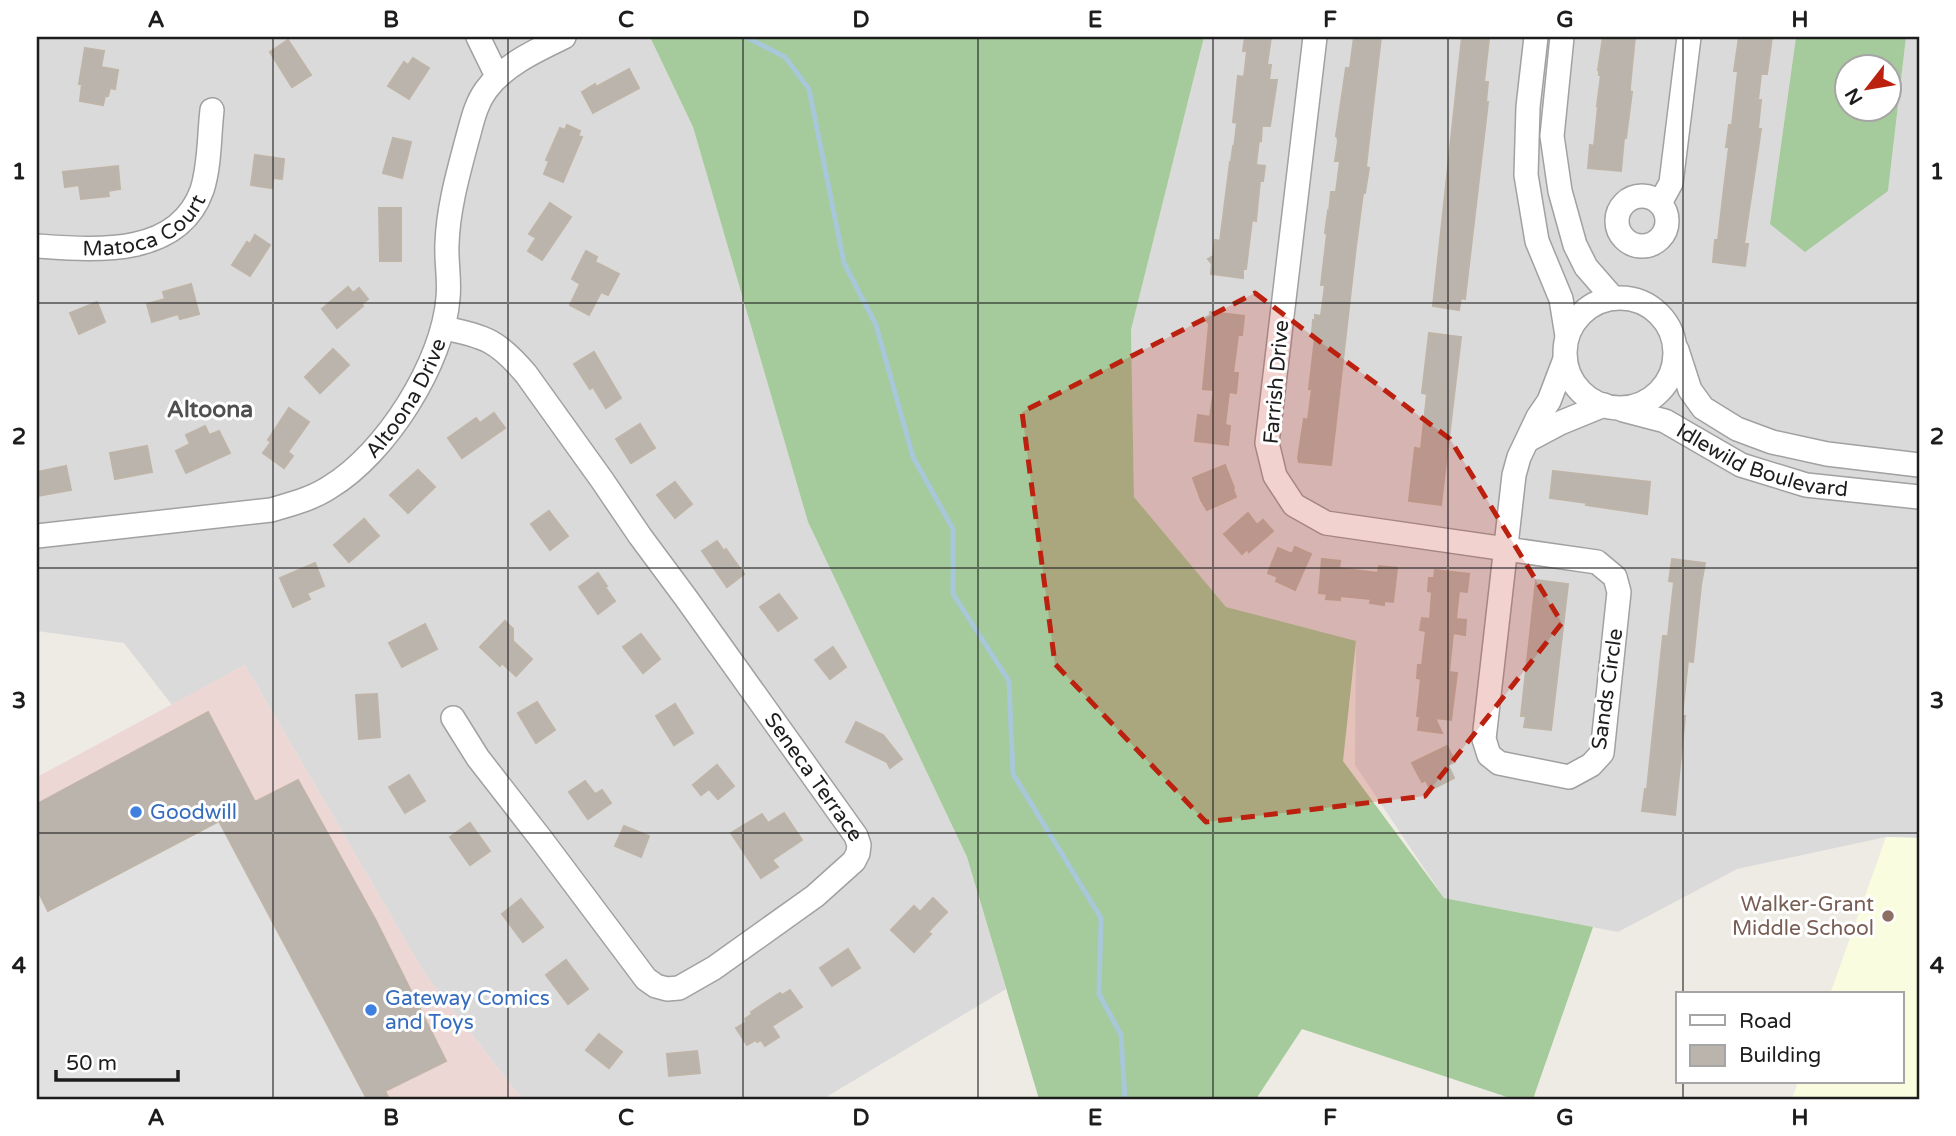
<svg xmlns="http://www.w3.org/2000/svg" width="1956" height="1136" viewBox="0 0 1956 1136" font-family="'Varela Round',sans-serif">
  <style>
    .residential { fill: #dbdada }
    .commercial { fill: #edd7d4 }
    .education { fill: #f9fcde }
    .forest { fill: #a5ca9b; fill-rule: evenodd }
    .parking { fill: #e1e1e1 }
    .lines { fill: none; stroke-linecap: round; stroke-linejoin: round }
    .stream { stroke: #a7c8d8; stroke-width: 5 }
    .building { fill: #bab4ad; stroke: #beb4a7; stroke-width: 2 }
    .minor-casing { stroke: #a1a1a1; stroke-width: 26 }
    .minor { stroke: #fff; stroke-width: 23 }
    .marked { fill: #bc200f; fill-opacity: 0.2; stroke: #bc200f; stroke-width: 5; stroke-dasharray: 14 9; stroke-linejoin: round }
    .grid { fill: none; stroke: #1d1d1d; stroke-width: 2; stroke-opacity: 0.55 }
    .shop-dot { fill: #3f7fe0; stroke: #fff; stroke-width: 2.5 }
    .education-dot { fill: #8d6e63; stroke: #fff; stroke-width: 2.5 }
    .labels { text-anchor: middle; stroke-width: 6; stroke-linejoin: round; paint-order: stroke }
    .street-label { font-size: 21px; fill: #1d1d1d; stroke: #fff }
    .shop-label { font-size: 21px; fill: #366cbe; stroke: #fff; text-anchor: start }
    .education-label { font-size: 21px; fill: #785e54; stroke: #fff; text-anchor: end }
    .neighbourhood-label { font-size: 23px; font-weight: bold; fill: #505050; stroke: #fff }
    .neatline { fill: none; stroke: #1d1d1d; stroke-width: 2.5 }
    .grid-label { font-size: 23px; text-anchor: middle; font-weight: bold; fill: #1d1d1d }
  </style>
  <rect width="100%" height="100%" fill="#eeebe4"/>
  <path class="residential" d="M37 37H650L693 127 808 522 967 857 1006 989 823 1099H522L425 974 245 665 172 705 124 643 37 631Z
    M1204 37H1796L1770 224 1888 191 1906 37H1919V838L1886 837 1737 869 1618 932 1444 898 1355 765 1356 642 1226 607 1134 497 1131 330Z"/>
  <path class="commercial" d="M245 665 425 974 522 1099H37V777Z"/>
  <path class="education" d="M1886 837 1919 838V1099H1792L1798 1082H1902V994H1830Z"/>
  <path class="forest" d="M650 37H1204L1131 330 1134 497 1226 607 1356 641 1343 761 1444 898 1593 927 1533 1099H1513L1302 1029 1256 1099H1039L967 857 808 522 693 127Z
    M1796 37H1906L1888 191 1805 252 1770 224ZM1848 66H1890V108H1848Z"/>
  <path class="parking" d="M219 821 367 1099H37V889L48 910Z"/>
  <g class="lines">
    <path class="stream" d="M746 37 785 57 809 89 844 263 876 325 913 457 953 529V594L1009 681 1013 774 1101 918 1099 994 1121 1035 1125 1099"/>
  </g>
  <path class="building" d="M1245 37H1271L1267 65H1271L1269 80H1277L1270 126H1262L1261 141 1259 140 1256 165 1265 166 1263 181H1260L1256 221 1252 220 1246 269H1243V278L1211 274 1212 264 1208 259 1213 256 1215 240 1220 241 1230 162H1231L1233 147 1234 148 1237 123 1233 122 1238 76 1244 77 1247 51H1243Z
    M1354 37H1381L1366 167 1369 168 1365 193H1363L1356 246 1331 465 1299 462 1298 458 1304 419 1308 420 1312 389H1309L1315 338H1313V333H1312L1313 320H1315V315L1321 316 1325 285H1321L1327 234 1325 233 1328 211 1329 212 1331 192H1336L1340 161H1335L1338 141 1337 136H1336L1346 68H1350Z
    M1462 37 1489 39 1484 82H1488L1486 102H1488L1465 299 1461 298 1459 310 1433 306Z
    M1603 37H1635L1630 87V92H1632L1626 138H1624L1621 171 1588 168 1590 145 1594 146 1598 106H1597L1601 75H1599V70H1598Z
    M1739 37H1772L1767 74H1761L1758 100H1761L1758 129H1761L1744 244H1748L1745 266 1713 262 1715 240H1718L1723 196 1729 147H1726L1729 125H1732L1738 71H1734Z
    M288 40 311 75 292 87 270 52Z
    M85 48 104 51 101 67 118 70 115 89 110 88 108 96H105L103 105 80 101 82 84H79Z
    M413 58 429 68 409 99 388 86 404 62 408 65Z
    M629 69 639 88 593 113 582 92 595 84 596 87Z
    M567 125 580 131 578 136 582 137 563 182 544 174 549 161 546 160 560 128 565 130Z
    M393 138 411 142 402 178 383 173Z
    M255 155 284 159 282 179 273 178 272 188 251 185Z
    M118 166 120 189 108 191 109 196 81 199 79 185 65 187 63 172Z
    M550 203 571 217 542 260 528 251 536 238 529 234Z
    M379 208H401V261H380Z
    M255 235 270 245 250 276 232 265 247 242 250 244Z
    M586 251 597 257 595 262 619 274 608 295 601 292 589 315 570 305 580 284 572 279Z
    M191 284 199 314 180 319 178 314 152 322 147 304 165 299 163 292Z
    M348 287 353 293 359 288 368 299 362 304 363 306 337 328 322 309Z
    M97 302 105 322 79 334 70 313Z
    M1210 312 1244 316 1242 335H1238L1233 373H1238L1236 393 1229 392 1225 425 1230 426 1228 445 1195 441 1198 415 1210 417 1214 390 1203 389 1209 324 1205 318 1210 315Z
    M1429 333 1461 337 1441 505 1409 501 1415 448 1421 449 1427 394 1422 393Z
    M333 349 349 365 320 393 305 377Z
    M594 352 621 398 606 408 593 387 590 389 574 364Z
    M289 408 309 422 288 452 293 456 284 468 263 453 271 442 268 440Z
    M494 413 505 428 462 458 448 438 476 418 480 423Z
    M640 424 655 448 631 463 616 439Z
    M205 426 209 435 219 431 230 453 186 473 176 451 190 444 186 435Z
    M147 446 152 472 115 479 110 453Z
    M1225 465 1234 488 1233 489 1236 497 1207 510 1201 500 1193 478Z
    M66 466 71 490 37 496V472Z
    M418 470 435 487 408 513 390 495Z
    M1553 471 1650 482 1647 514 1586 505 1587 503 1550 498Z
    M675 482 692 504 675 518 657 495Z
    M549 511 568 536 550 550 531 524Z
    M1248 513 1257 525 1263 520 1273 531 1249 552 1247 549 1242 554 1224 534Z
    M364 519 379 536 349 562 334 545Z
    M717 541 724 551 726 549 744 574 727 587 702 551Z
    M1295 547 1311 554 1295 590 1276 581 1278 577 1268 573 1278 548 1292 554Z
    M1322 559 1340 561 1339 568 1378 573 1379 566 1397 568 1393 602 1384 601V605L1370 603 1371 599 1340 596V600L1326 599 1327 594 1319 593Z
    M1672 559 1705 563 1701 585 1693 662 1688 661 1682 716H1685L1675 815 1642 811 1645 789H1647L1663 636H1668L1674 582 1669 581Z
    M315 563 324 586 307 593 310 599 293 607 280 578Z
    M1435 570 1469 574 1467 592 1459 591 1456 619 1466 620 1465 635 1453 633 1449 672 1457 673 1451 720 1435 718 1442 733 1418 730 1420 716H1417L1421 679 1417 678 1418 665H1422L1426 631 1420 630 1422 618 1430 619 1432 592 1428 591 1429 578H1434Z
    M598 573 607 586 605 587 615 601 598 614 579 587Z
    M1536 580 1568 584 1551 730 1524 727 1526 716H1521Z
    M779 594 797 618 778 631 760 607Z
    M505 621 513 629V641L532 659 516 676 502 663 500 666 480 647Z
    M425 624 437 649 402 667 389 643Z
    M641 634 660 659 643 673 623 647Z
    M833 647 846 667 830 679 815 660Z
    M377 694 380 737 359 739 356 695Z
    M537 702 555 730 536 743 518 713Z
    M675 704 693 733 674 745 656 716Z
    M208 712 255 802 298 780 375 919 446 1061 385 1091 389 1099H367L219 821 48 911 37 889V804Z
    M856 722 883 735 902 759 890 768 887 762 846 742Z
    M1447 746 1455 762 1448 765 1454 778 1430 790 1426 780 1422 782 1412 763Z
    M717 765 734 786 718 799 709 789 701 795 693 785Z
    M409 775 425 801 405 813 389 787Z
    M585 781 595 794 602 790 611 803 588 819 569 792Z
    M784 813 802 840 772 860 778 867 761 878 731 833 762 814 768 823Z
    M470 823 490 851 470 865 450 837Z
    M624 826 649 836 641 857 615 846Z
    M933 898 947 912 928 932 931 934 914 952 891 930 914 906 920 912Z
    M521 899 543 927 523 942 502 914Z
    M848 949 860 968 832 986 820 968Z
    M566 960 588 989 568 1004 546 975Z
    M790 990 802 1007 772 1026 779 1037 765 1046 761 1040 757 1042 756 1040 747 1045 736 1028 746 1022 745 1019 752 1014 751 1012 780 993 782 995Z
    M599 1034 622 1052 609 1068 586 1050Z
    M697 1051 700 1073 669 1076 667 1054Z"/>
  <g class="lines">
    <defs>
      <g id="minor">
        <path d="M478 37 497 76"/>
        <path d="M1315 37 1267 443 1275 476 1294 505 1326 523 1597 562 1615 577 1619 592 1602 753 1591 765 1569 777 1499 763 1489 755 1484 739 1514 475 1519 457 1538 417 1549 401 1565 359"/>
        <path d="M1536 37 1528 107 1526 175 1537 241 1561 299 1567 336"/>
        <path d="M1562 37 1552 136 1560 191 1575 245 1586 267 1613 298"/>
        <circle cx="1642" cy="221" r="25"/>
        <path d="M1660 203 1671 183 1689 37"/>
        <path id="s1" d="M37 246C94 250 178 258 202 190 210 165 209 136 212 110"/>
        <circle cx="1620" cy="353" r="55"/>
        <path id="s2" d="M444 328C485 336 498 341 526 374L602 480 640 536 686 598 856 836 859 845 858 853 854 861 815 896 714 968 679 988 667 989 656 986 646 979 541 839 478 758 453 718"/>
        <path d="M1677 350 1690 390 1703 408 1737 429 1772 442 1827 454 1919 465"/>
        <path id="s3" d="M1623 410 1665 421 1741 465 1806 485 1919 497"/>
        <path d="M1528 440 1560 423 1604 405"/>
        <path id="s4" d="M37 536 271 510C291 504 312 499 330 487 386 453 443 363 448 298 450 280 446 262 447 244 448 209 458 174 467 140 472 123 475 105 486 90 504 65 537 50 564 37"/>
      </g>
    </defs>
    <use href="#minor" class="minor-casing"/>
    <use href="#minor" class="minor"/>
  </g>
  <path class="marked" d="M1255 293 1450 439 1562 623 1425 796 1206 822 1055 664 1022 412Z"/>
  <path class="grid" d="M273 37V1099M508 37V1099M743 37V1099M978 37V1099M1213 37V1099M1448 37V1099M1683 37V994M37 303H1919M37 568H1919M37 833H1919M1683 1082V1099"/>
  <g class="shop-dot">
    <circle cx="136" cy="812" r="7"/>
    <circle cx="371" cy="1010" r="7"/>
  </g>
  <circle class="education-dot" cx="1888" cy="916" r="7"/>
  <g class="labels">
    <g class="street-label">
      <text dy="7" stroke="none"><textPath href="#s1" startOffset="114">Matoca Court</textPath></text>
      <text transform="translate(1276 382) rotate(-85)" y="7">Farrish Drive</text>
      <text dy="7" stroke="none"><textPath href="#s4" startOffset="418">Altoona Drive</textPath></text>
      <text dy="7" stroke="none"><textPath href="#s3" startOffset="150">Idlewild Boulevard</textPath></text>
      <text transform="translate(1607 689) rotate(-82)" y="7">Sands Circle</text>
      <text dy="7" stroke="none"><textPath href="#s2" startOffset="592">Seneca Terrace</textPath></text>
    </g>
    <g class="shop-label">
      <text x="150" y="819">Goodwill</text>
      <text x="385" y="1005">Gateway Comics<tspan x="385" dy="24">and Toys</tspan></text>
    </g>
    <g class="education-label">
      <text x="1874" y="911">Walker-Grant<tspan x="1874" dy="24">Middle School</tspan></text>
    </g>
    <g class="neighbourhood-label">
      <text x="210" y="417">Altoona</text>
    </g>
  </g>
  <rect width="1956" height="1136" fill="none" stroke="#ffffff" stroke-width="77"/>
  <rect x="1676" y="992" width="228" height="91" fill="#ffffff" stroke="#a5a5a5" stroke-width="2"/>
  <rect x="1690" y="1015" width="35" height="10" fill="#ffffff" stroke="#a5a5a5" stroke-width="2"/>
  <text x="1739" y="1028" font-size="21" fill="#1d1d1d">Road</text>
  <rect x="1690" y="1045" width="35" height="21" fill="#bab4ad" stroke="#a5a5a5" stroke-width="2"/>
  <text x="1739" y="1062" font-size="21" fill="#1d1d1d">Building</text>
  <g transform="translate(1868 88) rotate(239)"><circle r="33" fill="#ffffff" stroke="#a5a5a5" stroke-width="2"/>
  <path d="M0-5L12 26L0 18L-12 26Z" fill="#bc200f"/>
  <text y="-10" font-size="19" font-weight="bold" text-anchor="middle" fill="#1d1d1d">N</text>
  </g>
  <path d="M56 1070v10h122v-10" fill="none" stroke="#1d1d1d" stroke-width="3.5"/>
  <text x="66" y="1070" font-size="21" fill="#1d1d1d" stroke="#ffffff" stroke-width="5" paint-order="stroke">50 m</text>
  <rect x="38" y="38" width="1880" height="1060" class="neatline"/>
  <g class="grid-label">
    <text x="156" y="27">A</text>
    <text x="391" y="27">B</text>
    <text x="626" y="27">C</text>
    <text x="861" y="27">D</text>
    <text x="1095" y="27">E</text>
    <text x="1330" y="27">F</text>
    <text x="1565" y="27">G</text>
    <text x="1800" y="27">H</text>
    <text x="19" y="179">1</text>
    <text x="1937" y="179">1</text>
    <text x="19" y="444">2</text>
    <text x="1937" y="444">2</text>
    <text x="19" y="708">3</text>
    <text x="1937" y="708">3</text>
    <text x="19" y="973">4</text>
    <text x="1937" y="973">4</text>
    <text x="156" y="1125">A</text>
    <text x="391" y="1125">B</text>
    <text x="626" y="1125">C</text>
    <text x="861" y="1125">D</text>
    <text x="1095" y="1125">E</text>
    <text x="1330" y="1125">F</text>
    <text x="1565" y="1125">G</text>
    <text x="1800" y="1125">H</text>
  </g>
</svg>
